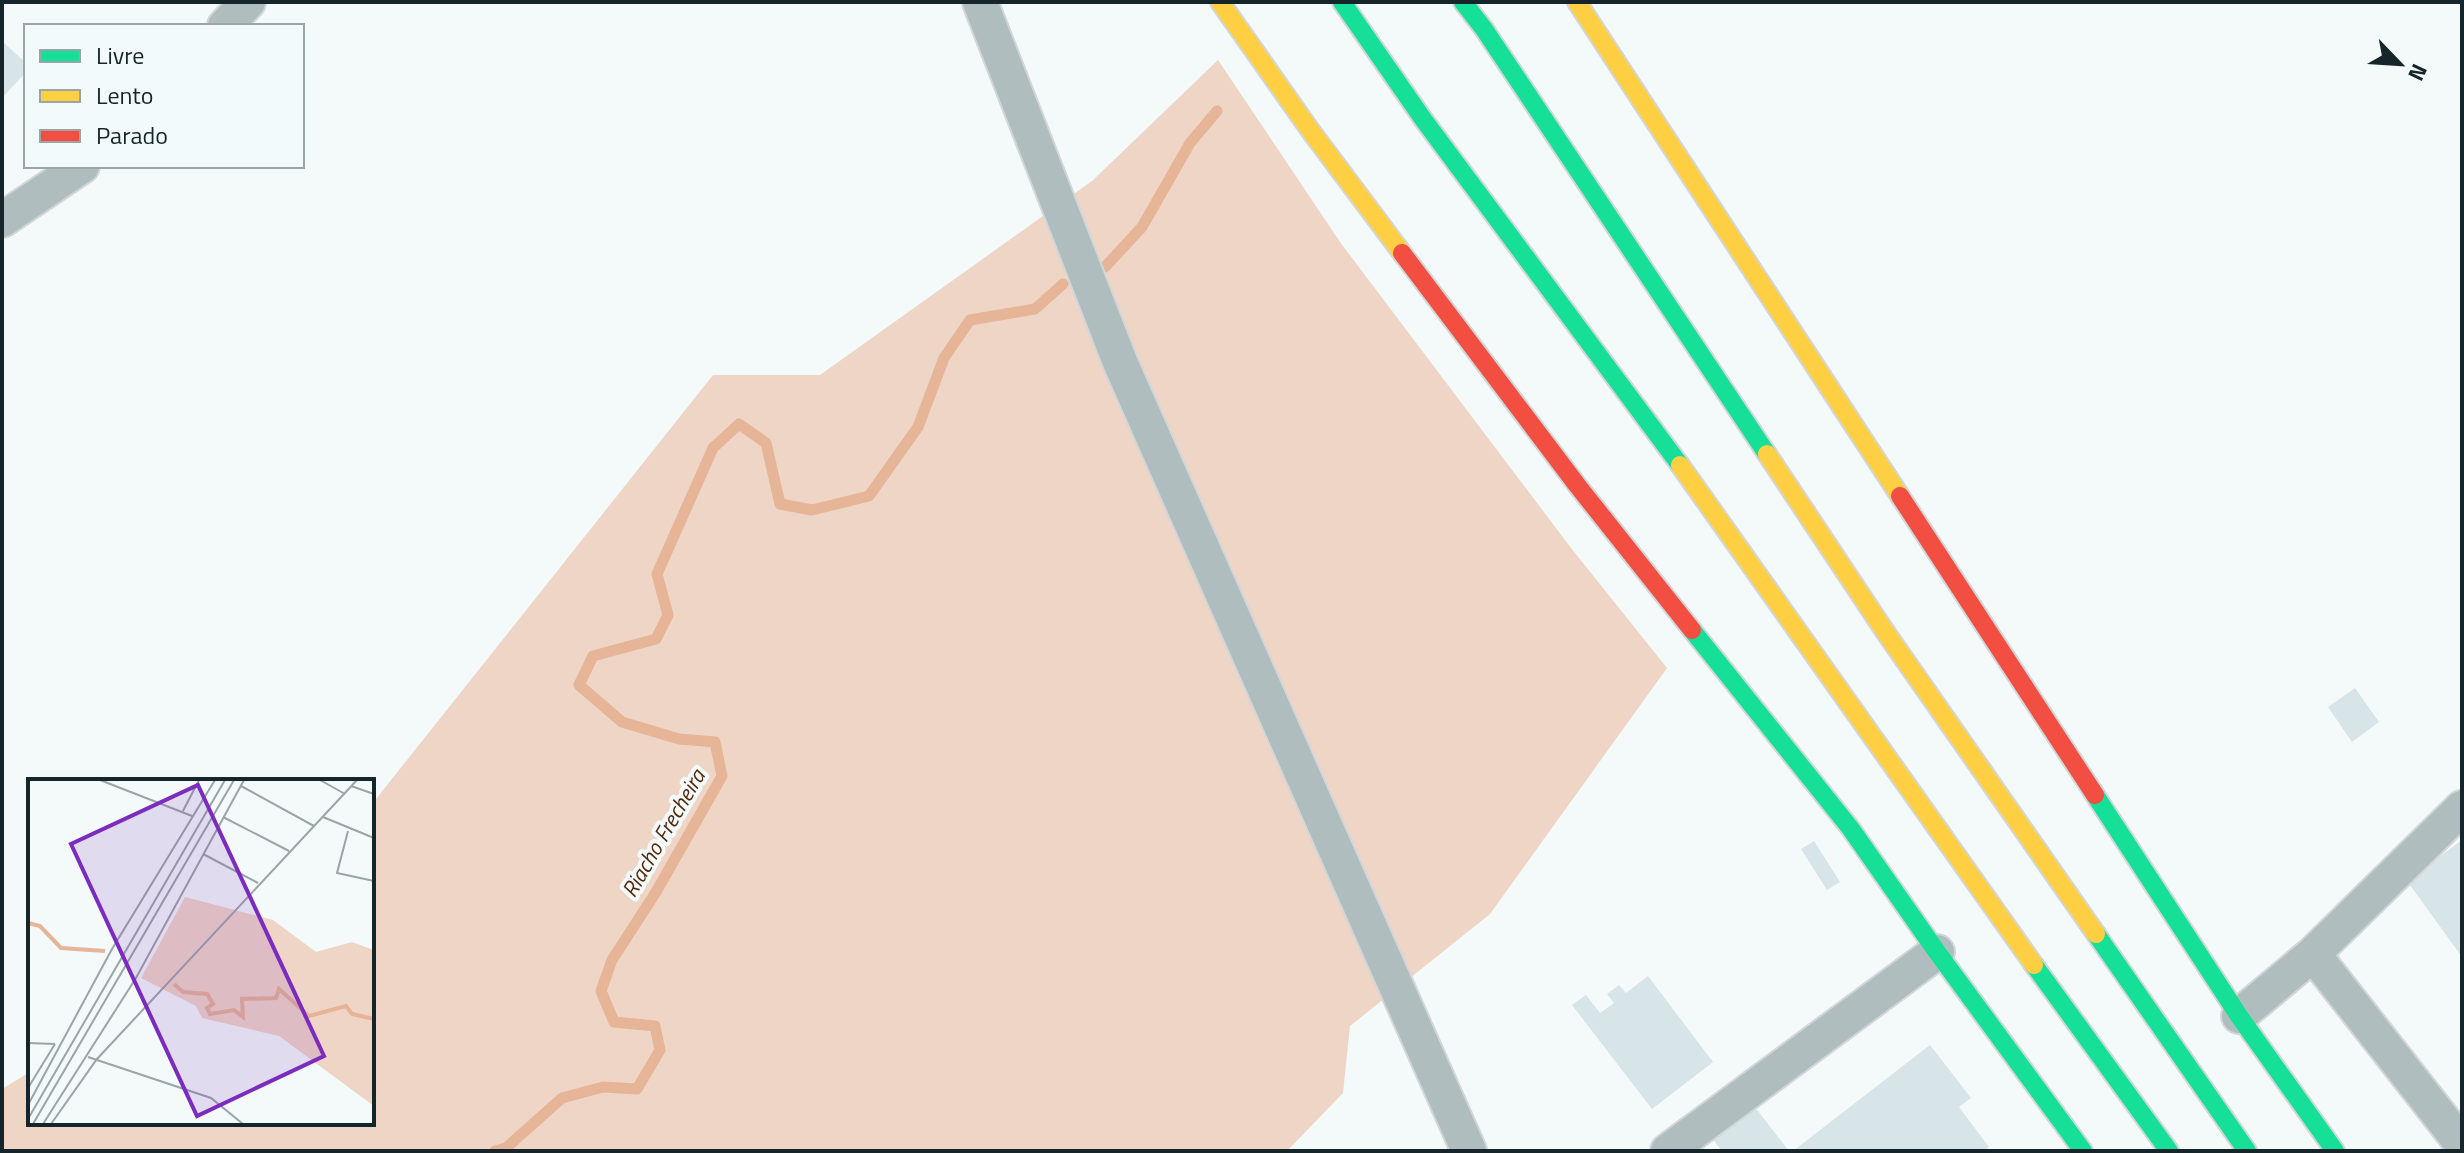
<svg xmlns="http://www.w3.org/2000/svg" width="2464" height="1153" viewBox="0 0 2464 1153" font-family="'Titillium Web',sans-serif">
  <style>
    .green { fill: #efd5c5 }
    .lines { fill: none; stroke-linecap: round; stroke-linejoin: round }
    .stream { stroke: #e6b497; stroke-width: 11 }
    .building { fill: #d7e4e8 }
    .street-casing { stroke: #d1d6d8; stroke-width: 38 }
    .fast-casing { stroke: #d1d6d8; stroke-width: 22 }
    .slow-casing { stroke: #d1d6d8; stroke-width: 22 }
    .jam-casing { stroke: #d1d6d8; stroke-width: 22 }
    .street { stroke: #b0bdbf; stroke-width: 34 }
    .fast { stroke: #16e098; stroke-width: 18 }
    .slow { stroke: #ffcf43; stroke-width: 18 }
    .jam { stroke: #f24e42; stroke-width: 18 }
    .labels { text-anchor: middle; stroke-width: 8; stroke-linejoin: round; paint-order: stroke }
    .water-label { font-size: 22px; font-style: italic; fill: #562707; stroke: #f2fafc }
    .inset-river { fill: none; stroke: #e6b497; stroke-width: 4 }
    .inset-road { fill: none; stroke: #9ba4a6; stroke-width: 2 }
    .view { fill: #7b2cbf; fill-opacity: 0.15; stroke: #7b2cbf; stroke-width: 4 }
    .inset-edge { fill: none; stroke: #152529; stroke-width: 4 }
  </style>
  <rect width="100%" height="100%" fill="#f4f9fa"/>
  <path class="green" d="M1218 60 1340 242 1571 548 1667 668 1490 914 1350 1026 1343 1093 1287 1151H2V1089L30 1072V1123H372V804L713 375H820L1092 181Z"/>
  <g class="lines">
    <path class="stream" d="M1105 267 1142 227 1190 143 1217 111
      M495 1151 506 1148 562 1098 603 1087 637 1089 660 1050 655 1026 614 1022 601 991 612 960 656 892 722 776 715 742 679 739 622 722 579 685 593 656 656 639 668 615 657 574 713 448 739 424 766 443 780 504 812 510 869 496 918 427 944 358 970 320 1035 309 1063 284"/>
  </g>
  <path class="building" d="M2 41 26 63V72L2 98Z
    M2355 688 2379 722 2352 742 2328 707Z
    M2462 840V957L2407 881Z
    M1814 841 1840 882 1827 890 1801 849Z
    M1648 976 1713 1062 1652 1109 1572 1005 1586 995 1600 1013 1614 1003 1607 994 1619 985 1626 993Z
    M1930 1045 1971 1098 1959 1107 1989 1147 1984 1151H1793Z
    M1751 1102 1789 1151H1722L1709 1134Z"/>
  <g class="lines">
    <defs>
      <path id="street" d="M980 2 1120 362 1469 1151
        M225 26 248 2
        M2 220 82 166
        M2313 954 2462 1144
        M2239 1016 2313 954 2462 808
        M1668 1151 1937 952"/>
      <path id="fast" d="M1342 2 1423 119 1680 465
        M1463 2 1484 29 1767 454
        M1692 630 1851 829 1937 952 2083 1151
        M2095 795 2239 1016 2335 1151
        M2096 934 2247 1151
        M2034 965 2169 1151"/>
      <path id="slow" d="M1220 2 1310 130 1402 253
        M1577 2 1900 496
        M1767 454 1886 633 2096 934
        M1680 465 2034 965"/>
      <path id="jam" d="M1402 253 1577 485 1692 630
        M1900 496 2095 795"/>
    </defs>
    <use href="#street" class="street-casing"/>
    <use href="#fast" class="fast-casing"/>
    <use href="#slow" class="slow-casing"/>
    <use href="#jam" class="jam-casing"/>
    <use href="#street" class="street"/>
    <use href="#fast" class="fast"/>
    <use href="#slow" class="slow"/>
    <use href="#jam" class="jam"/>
  </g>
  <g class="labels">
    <g class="water-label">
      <text transform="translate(663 833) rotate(-60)" y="8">Riacho Frecheira</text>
    </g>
  </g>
  <g transform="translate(28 779)">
    <rect width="346" height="346" fill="#f4f9fa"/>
    <path d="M157 118 245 141 288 173 324 163 346 171V327L251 257 174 239 168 227 113 199Z" fill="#efd5c5"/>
    <path class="inset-river" d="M0 144 12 147 33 169 77 172M146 205 155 213 179 215 185 225 179 229 182 235 206 231 215 238 214 220 248 219 251 210 281 237 318 227 324 235 346 240"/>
    <path class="inset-road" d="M72 1 164 37M292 1 317 15M213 7 286 47M323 7 346 15M155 32 171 1M195 38 261 72M295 38 346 59M320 52 309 94 346 102M175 75 230 104M0 264 27 265M60 278 183 319 215 345M0 309 27 265M0 326 84 170 187 1M0 340 197 1M5 345 206 1M15 345 108 199 216 1M23 345 69 280 329 1"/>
    <path class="view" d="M170 6 296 277 169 337 43 65Z"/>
    <rect width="346" height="346" class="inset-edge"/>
  </g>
  <rect width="2464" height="1153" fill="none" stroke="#152529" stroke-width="8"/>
  <rect x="24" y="24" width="280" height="144" fill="#f2fafc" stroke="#9aa5a8" stroke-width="2"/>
  <rect x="40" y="50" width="40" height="12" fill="#16e098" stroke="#9aa5a8" stroke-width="2"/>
  <text x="96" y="64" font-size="24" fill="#152529">Livre</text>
  <rect x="40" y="90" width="40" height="12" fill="#ffcf43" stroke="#9aa5a8" stroke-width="2"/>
  <text x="96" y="104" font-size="24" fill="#152529">Lento</text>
  <rect x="40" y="130" width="40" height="12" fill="#f24e42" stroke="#9aa5a8" stroke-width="2"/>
  <text x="96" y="144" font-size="24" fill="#152529">Parado</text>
  <g transform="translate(2400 64) rotate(115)" stroke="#f2fafc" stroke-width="6" paint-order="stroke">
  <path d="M0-6L14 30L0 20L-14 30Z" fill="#152529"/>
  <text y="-12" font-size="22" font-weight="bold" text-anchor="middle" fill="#152529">N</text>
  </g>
</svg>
